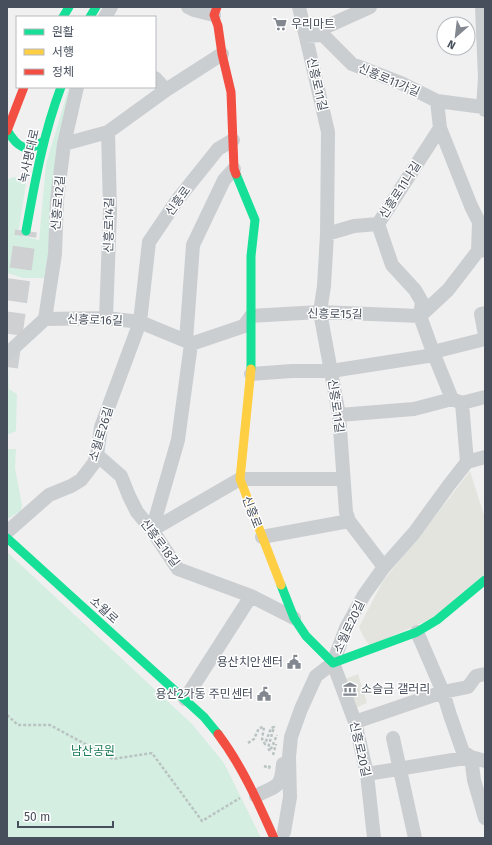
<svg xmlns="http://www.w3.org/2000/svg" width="492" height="845" viewBox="0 0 492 845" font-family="'Fira Sans','Noto Sans KR',sans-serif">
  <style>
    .commercial { fill: #e4e4de }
    .green { fill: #d5eee2 }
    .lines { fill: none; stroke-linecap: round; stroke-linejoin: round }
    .primary-tunnel { stroke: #ced0d2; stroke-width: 22; stroke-dasharray: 22 11; stroke-linecap: butt }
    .path { stroke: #b9c4c2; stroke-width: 2.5; stroke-dasharray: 3 2; stroke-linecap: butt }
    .street { stroke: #cbced1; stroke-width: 14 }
    .fast { stroke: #16e098; stroke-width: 9 }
    .slow { stroke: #ffcf43; stroke-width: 9 }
    .jam { stroke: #f24e42; stroke-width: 9 }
    .labels { text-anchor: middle; stroke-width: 3; stroke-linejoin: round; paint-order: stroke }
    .poi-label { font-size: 12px; fill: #474f5c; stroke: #fff; text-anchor: start }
    .street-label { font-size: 12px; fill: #474f5c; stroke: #fff }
    .park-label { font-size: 12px; fill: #1a7b57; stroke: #fff }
  </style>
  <rect width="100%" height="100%" fill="#f0f0f0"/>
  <path class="commercial" d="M470 471 485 518V574L433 618 370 646 363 636 359 627 383 581 437 514Z
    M358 674 367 703 353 709 343 680Z"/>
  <path class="green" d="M69 87 46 278H23L7 273V181C10 176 16 177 22 178L26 183 18 235 39 240 46 164Z
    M7 366H8L9 389 17 394 16 431 7 435Z
    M7 449H16L15 468 22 505 21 511 7 519Z
    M7 552 192 724 224 763 261 838H7Z"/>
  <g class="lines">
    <path class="primary-tunnel" d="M7 367 26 231"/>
    <path class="path" d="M7 715 18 725H50L113 759 152 753 202 821 240 798
      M248 743 254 739 259 728 264 727 262 739 265 744 271 728 274 727 268 748 270 751 277 735
      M273 755 276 744
      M264 766 269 768 270 765"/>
    <path class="street" d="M188 7 194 10 214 15
      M299 7 328 132 327 234 324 286 320 312 339 415 346 512 349 521 384 567
      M482 7 485 78 483 107 485 110
      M105 17 111 7
      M310 34 370 7
      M306 36 323 35 352 64 401 83 437 101 483 107
      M155 78 166 90
      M437 101 440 128 471 206 479 222 478 251 485 250
      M440 128 378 224 392 265 415 290 422 302 420 316 433 352 452 399 462 403 467 462
      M64 144 108 132 166 90 222 54
      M327 234 354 226 378 224
      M485 313 481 314 485 335
      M106 318 110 210 108 132
      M45 319 55 254 57 200 64 144 77 87
      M186 341 193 245 224 180 234 169
      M433 352 485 339
      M7 354 45 319 106 318 140 322 186 341 191 344 244 326 251 316 320 312 420 316 448 290 478 251
      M251 374 292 371H331L434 355
      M462 403 485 397
      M339 415 414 409 452 399
      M97 455 121 476 129 496 137 512 152 530 178 569 251 596 294 618
      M152 530 240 479H343
      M152 530 178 440 191 344
      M7 532 49 495 71 486 81 480 94 463 97 455 101 427 140 322 149 242 178 199 218 149 233 140
      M262 537 349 521
      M417 632 443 692 450 715 463 752 471 757 474 780 485 818
      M333 663 355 722 367 774 374 838
      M185 699 251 596
      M355 722 443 692 468 687 476 676 485 674
      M393 738 415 838
      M367 774 471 757 485 761
      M256 796C277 785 281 789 283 764
      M284 832 290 797 289 757 291 737 301 709 316 676 333 663 346 628 364 595 384 567 414 533 449 485 467 462 485 457"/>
    <path class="fast" d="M63 17 69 7
      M90 17 96 7
      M7 130C17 147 26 154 44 141
      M236 174 255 220 251 256V369
      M26 231C35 181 43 135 61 87
      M7 538 204 717 218 734
      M281 585 294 618 306 636 333 663 417 632 437 620 485 580"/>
    <path class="slow" d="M251 369 240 479 281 585"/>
    <path class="jam" d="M217 7 214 15 218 26 222 54 231 92 234 169 236 174
      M7 131 24 87
      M218 734C242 766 258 802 274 838"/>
  </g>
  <defs>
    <symbol id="supermarket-bare" viewBox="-9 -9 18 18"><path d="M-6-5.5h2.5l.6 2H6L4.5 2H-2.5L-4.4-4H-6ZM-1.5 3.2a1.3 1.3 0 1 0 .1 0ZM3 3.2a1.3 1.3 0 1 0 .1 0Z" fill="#828790" stroke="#fff" stroke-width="2.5" paint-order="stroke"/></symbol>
    <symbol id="civic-bare" viewBox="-9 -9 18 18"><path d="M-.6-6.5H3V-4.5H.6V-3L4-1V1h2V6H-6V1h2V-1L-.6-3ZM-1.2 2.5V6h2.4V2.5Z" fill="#828790" stroke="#fff" stroke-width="2.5" paint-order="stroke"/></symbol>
    <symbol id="museum-bare" viewBox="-9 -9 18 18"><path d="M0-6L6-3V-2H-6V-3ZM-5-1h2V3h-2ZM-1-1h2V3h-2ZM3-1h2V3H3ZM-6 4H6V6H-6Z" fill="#828790" stroke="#fff" stroke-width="2.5" paint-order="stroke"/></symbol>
  </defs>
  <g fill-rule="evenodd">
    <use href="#supermarket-bare" x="270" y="14" width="20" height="20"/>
    <use href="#civic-bare" x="284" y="652" width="20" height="20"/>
    <use href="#museum-bare" x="340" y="679" width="20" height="20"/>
    <use href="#civic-bare" x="254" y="684" width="20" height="20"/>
  </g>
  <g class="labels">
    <g class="poi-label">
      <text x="291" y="28">우리마트</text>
      <text x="283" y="666" text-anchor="end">용산치안센터</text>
      <text x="361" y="693">소슬금 갤러리</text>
      <text x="253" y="698" text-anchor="end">용산2가동 주민센터</text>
    </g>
    <g class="street-label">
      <text transform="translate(389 80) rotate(23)" y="4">신흥로11가길</text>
      <text transform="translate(317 84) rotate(77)" y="4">신흥로11길</text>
      <text transform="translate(29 156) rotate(-77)" y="4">녹사평대로</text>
      <text transform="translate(400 190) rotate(-57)" y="4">신흥로11나길</text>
      <text transform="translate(178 201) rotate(-54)" y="4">신흥로</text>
      <text transform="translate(58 203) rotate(-85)" y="4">신흥로12길</text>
      <text transform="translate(109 225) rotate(-89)" y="4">신흥로14길</text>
      <text transform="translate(335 314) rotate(1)" y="4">신흥로15길</text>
      <text transform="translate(95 320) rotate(2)" y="4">신흥로16길</text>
      <text transform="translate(336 406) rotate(82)" y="4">신흥로11길</text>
      <text transform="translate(101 434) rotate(-73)" y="4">소월로26길</text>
      <text transform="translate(252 512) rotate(69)" y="4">신흥로</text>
      <text transform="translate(160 543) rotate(53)" y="4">신흥로18길</text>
      <text transform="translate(104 610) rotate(42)" y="4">소월로</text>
      <text transform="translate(349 627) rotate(-65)" y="4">소월로20길</text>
      <text transform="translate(360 749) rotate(77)" y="4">신흥로20길</text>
    </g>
    <g class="park-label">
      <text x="93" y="755">남산공원</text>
    </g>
  </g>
  <rect width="492" height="845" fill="none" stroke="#474f5c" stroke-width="16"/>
  <rect x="16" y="16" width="140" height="72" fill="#ffffff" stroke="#b5b9be"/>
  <rect x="24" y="29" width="20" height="6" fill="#16e098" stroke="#b5b9be"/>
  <text x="52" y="36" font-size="12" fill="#474f5c">원활</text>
  <rect x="24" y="49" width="20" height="6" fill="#ffcf43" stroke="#b5b9be"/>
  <text x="52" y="56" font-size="12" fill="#474f5c">서행</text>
  <rect x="24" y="69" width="20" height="6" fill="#f24e42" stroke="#b5b9be"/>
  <text x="52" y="76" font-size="12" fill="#474f5c">정체</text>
  <g transform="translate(456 36) rotate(208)"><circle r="19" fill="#ffffff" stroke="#b5b9be"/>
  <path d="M0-3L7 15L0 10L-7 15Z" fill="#828790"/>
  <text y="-6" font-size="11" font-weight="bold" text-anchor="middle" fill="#474f5c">N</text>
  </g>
  <path d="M18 821v6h95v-6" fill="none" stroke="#474f5c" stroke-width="2"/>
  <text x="24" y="821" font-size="12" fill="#474f5c" stroke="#ffffff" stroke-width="3" paint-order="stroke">50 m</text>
</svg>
